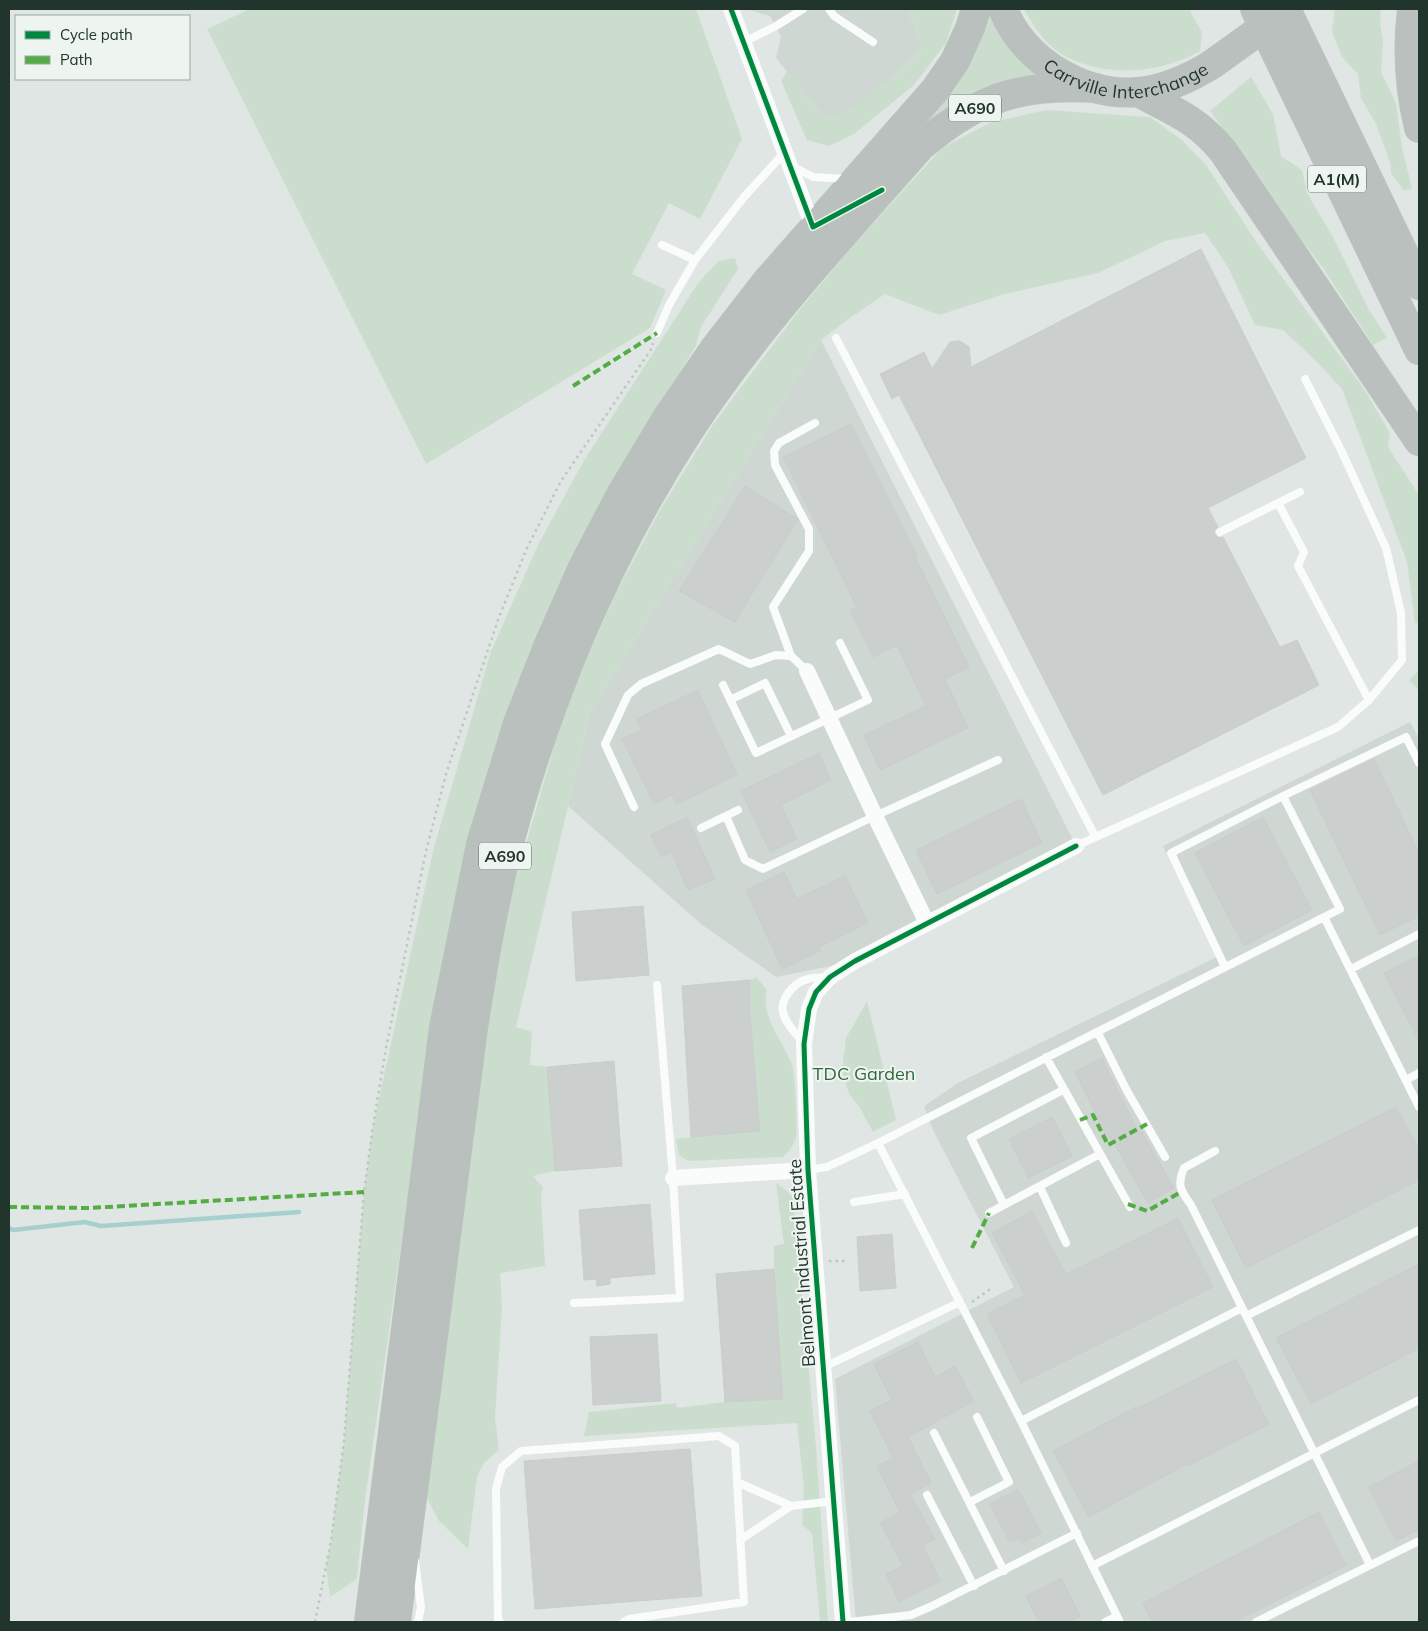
<svg xmlns="http://www.w3.org/2000/svg" width="1428" height="1631" viewBox="0 0 1428 1631" font-family="Mulish,sans-serif">
  <style>
    .built { fill: #cfd7d2 }
    .green { fill: #cbdece }
    .lines { fill: none; stroke-linecap: round; stroke-linejoin: round }
    .stream { stroke: #a5d0cf; stroke-width: 4.5 }
    .building { fill: #cbcfcd; stroke: #c9cecc }
    .highway-casing { stroke: #bbc2bf; stroke-width: 30 }
    .path { stroke: #bfc5c3; stroke-width: 2.5; stroke-dasharray: 2.5 4; stroke-linecap: butt }
    .lane { stroke: #fafbfb; stroke-width: 8 }
    .street { stroke: #fafbfb; stroke-width: 16 }
    .highway { stroke: #bac0be; stroke-width: 28 }
    .highway-bridge-casing { stroke: #bbc2bf; stroke-width: 30; stroke-linecap: butt }
    .highway-bridge { stroke: #bac0be; stroke-width: 28 }
    .quiet { stroke: #53ac44; stroke-width: 4; stroke-dasharray: 8 4; stroke-linecap: butt }
    .cycleway-casing { stroke: #eef5f1; stroke-width: 8 }
    .cycleway { stroke: #00873e; stroke-width: 5 }
    .labels { text-anchor: middle; stroke-width: 4; stroke-linejoin: round; paint-order: stroke }
    .shield { fill: #eef5f1; stroke: #5f6f68; stroke-width: 1 }
    .shield-label { font-size: 16px; font-weight: bold; fill: #22352d }
    .street-label { font-size: 18px; fill: #22352d; stroke: #eef5f1 }
    .park-label { font-size: 18px; fill: #31673e; stroke: #eef5f1 }
  </style>
  <rect width="100%" height="100%" fill="#e0e6e3"/>
  <path class="built" d="M746 9H913L909 16 923 46 912 59 853 109 827 120 776 58 781 37 770 16Z
    M821 340 1076 846 855 961 776 977 701 924 568 806 590 713Z
    M1410 722 1419 739V1622H856L835 1379 1014 1287 933 1130 924 1106 958 1083 1217 957 1163 846Z"/>
  <path class="green" d="M250 9H696L742 139 700 219 669 203 632 274 666 290 650 328 426 464 207 29Z
    M913 9H957L946 43 914 85 854 134 829 146 807 140 781 81 787 71 827 120 853 108 912 59 923 46 909 16Z
    M988 9H991L1043 75C1035 76 1027 75 1019 77 976 86 940 117 904 141Z
    M1024 9H1189L1202 32 1200 51C1158 75 1098 79 1057 51 1043 41 1032 24 1024 9Z
    M1335 9H1381L1380 22 1383 42 1381 72 1396 103 1402 148 1412 188 1404 191 1391 173V165L1376 124 1361 98 1358 74 1342 57 1332 32Z
    M1251 77 1273 114 1281 156 1302 170 1307 193 1333 237 1369 310 1387 338 1373 345 1323 268 1292 228 1260 179 1210 111Z
    M1046 110 1150 117 1182 140 1206 165 1257 243 1364 389 1390 433 1388 447 1419 495V623H1415L1407 562 1342 389 1315 360 1283 330 1255 325 1228 267 1205 233 1165 241 1098 273 1005 294 939 315 885 294 847 320 821 340 590 713 516 1027 532 1032 530 1065 547 1067 555 1171 533 1176 543 1187 541 1197 545 1266 500 1273 502 1308 495 1417 499 1450 484 1463 477 1477 468 1549 439 1521 426 1496 440 1378 474 1139 484 1025 512 893 566 705 615 595 659 512 712 426 797 313 855 243 942 148 989 123Z
    M735 258 738 269 701 327 696 346 647 427 438 999 412 1167 364 1508 357 1579 330 1597 326 1567 331 1541 344 1441 364 1192 373 1126 433 851 491 651 538 545 583 462 698 283 719 261Z
    M1419 670V691L1409 680Z
    M756 977 767 990C759 1013 784 1043 792 1065 795 1072 798 1131 796 1138 794 1145 789 1151 783 1157L688 1161 679 1155 676 1139 760 1130 750 1015V980Z
    M867 1001 896 1120 873 1132 858 1105 849 1094 842 1071 846 1038Z
    M776 1183 788 1192 793 1198 816 1447 828 1621 827 1622H820L812 1533 802 1525 804 1489 797 1423 584 1436 589 1412 676 1403 677 1408 725 1402 783 1398 774 1269V1246L784 1244Z"/>
  <g class="lines">
    <path class="stream" d="M9 1228 13 1230 85 1222 101 1226 299 1212"/>
  </g>
  <path class="building" d="M1201 249 1306 458 1208 508 1218 527 1214 531 1215 535 1219 538 1223 537 1280 647 1297 640 1319 685 1103 795 899 395 892 399 880 374 924 352 932 369 950 342 960 341 969 347 971 367Z
    M851 424 917 555 915 556 969 667 945 679 968 728 880 770 864 735 926 706 897 645 873 657 850 610 857 607 783 457Z
    M745 486 798 519 735 622 679 591Z
    M698 690 737 775 677 804 672 795 654 804 622 739 642 730 637 719Z
    M819 753 831 780 781 805 797 839 770 852 741 791Z
    M1374 759 1419 853V916L1380 935 1310 790Z
    M1021 799 1042 843 937 894 916 850Z
    M687 817 715 879 688 890 671 852 661 857 651 835Z
    M1263 817 1312 910 1244 946 1195 853Z
    M784 872 797 899 845 876 868 923 819 947 820 951 782 969 746 890Z
    M643 906 649 975 576 981 572 912Z
    M1419 955V1041L1384 973Z
    M750 980V1015L760 1131 691 1137 682 986Z
    M1102 1058 1139 1133 1142 1132 1174 1188 1148 1203 1111 1138 1108 1139 1075 1072Z
    M614 1061 622 1166 555 1171 547 1067Z
    M1396 1107 1419 1150V1180L1246 1268 1212 1200Z
    M1052 1117 1072 1156 1028 1178 1009 1139Z
    M650 1204 655 1274 610 1278V1284L597 1286 596 1279 584 1280 579 1210Z
    M1032 1211 1066 1274 1178 1218 1213 1287 1021 1383 987 1314 1025 1295 992 1233Z
    M892 1234 896 1288 860 1291 857 1237Z
    M1419 1264V1348L1311 1404 1276 1338Z
    M774 1269 783 1399 725 1402 716 1274Z
    M657 1334 661 1401 593 1405 590 1337Z
    M918 1342 935 1377 955 1366 974 1401 908 1437 931 1483 910 1494 935 1539 923 1546 940 1581 899 1602 886 1574 903 1566 880 1523 900 1512 877 1466 893 1458 870 1411 892 1400 874 1364Z
    M1236 1359 1269 1424 1188 1466 1187 1464 1089 1517 1053 1451 1136 1407 1137 1409Z
    M690 1449 702 1596 535 1609 524 1461Z
    M1419 1461V1529L1396 1541 1369 1487Z
    M1018 1489 1041 1533 1022 1543 1020 1538 1010 1543 990 1504Z
    M1319 1512 1346 1565 1235 1622H1152L1143 1603Z
    M1061 1578 1080 1616 1068 1622H1039L1026 1596Z"/>
  <g class="lines">
    <defs>
      <g id="highway">
        <path id="s1" d="M1003 9C1024 61 1083 97 1139 92 1166 89 1188 79 1211 65"/>
        <path d="M1255 9 1419 350"/>
        <path d="M1286 9 1419 285"/>
        <path d="M1412 9C1407 50 1409 87 1419 128"/>
        <path d="M1138 92C1173 111 1197 119 1223 151L1419 441"/>
        <path d="M369 1622 444 1027 481 844 518 723 549 644 583 567 623 491 667 418 715 348 767 281 935 90 955 61 970 28 976 9"/>
        <path d="M396 1622 473 1028C482 972 491 915 505 859 543 708 605 559 690 429 757 327 840 238 920 147 977 98 1021 83 1096 88"/>
      </g>
    </defs>
    <use href="#highway" class="highway-casing"/>
    <path class="path" d="M829 1261H848
      M972 1302 993 1287
      M315 1622 331 1541 344 1441 364 1192 373 1126 386 1048 426 851 446 774 499 617 527 548 561 481 652 348 653 343"/>
    <path class="lane" d="M829 9 834 16 873 42
      M744 42 776 26 803 9
      M792 166 813 177 847 179
      M662 245 695 260
      M657 333 669 305 695 260 744 197 785 152
      M836 338 1095 836
      M1278 503 1304 552 1298 566 1369 700
      M1220 532 1300 492
      M791 656 773 607 809 551V529L775 465 774 451 779 443 815 423
      M723 685 756 753 868 700 840 643
      M730 700 765 683 791 736
      M634 807 605 744 628 695 641 684 719 649 750 664 776 655 791 656 807 671
      M726 816 745 860 763 869 875 816 998 760
      M701 828 738 810
      M1076 846 1338 727 1369 700 1402 660 1401 613 1386 548 1341 450 1305 379
      M1324 917 1419 1107
      M1225 967 1171 853 1283 796
      M1351 969 1419 934
      M1098 1033 1126 1089 1165 1157
      M803 1042C796 1034 785 1023 783 1012 780 998 795 982 808 979 814 977 821 978 828 977
      M1046 1057 1130 1207
      M1406 1080 1419 1073
      M1215 1151 1184 1168C1177 1185 1180 1190 1191 1205L1370 1565
      M808 1170 827 1167 878 1143
      M1040 1187 1066 1243
      M854 1202 905 1194
      M1004 1205 971 1138 1063 1090
      M989 1213 1100 1154
      M574 1303 680 1298 673 1178 657 985
      M1246 1316 1419 1230
      M824 1367 960 1302
      M1021 1421 1242 1308
      M934 1433 1004 1571
      M737 1482 791 1506 834 1501
      M927 1495 974 1586
      M970 1502 1009 1482 977 1417
      M740 1540 791 1506
      M415 1561 421 1607 418 1622
      M1092 1566 1419 1400
      M500 1622 498 1620 496 1489 502 1467 521 1451 719 1436 735 1446 744 1602 629 1619 624 1622
      M850 1622 911 1615 932 1606 1077 1533
      M1105 1622 1117 1616
      M1120 1622 1021 1421 878 1143 1340 909 1283 796 1406 737 1419 763
      M1256 1622 1419 1541"/>
    <path class="street" d="M731 9 813 227 819 224
      M807 671 875 816 927 923
      M673 1178 808 1170
      M843 1622 808 1170 804 1044 809 1009 816 992 830 977 855 961 1076 846"/>
    <use href="#highway" class="highway"/>
    <defs>
      <path id="highway-bridge" d="M1211 65 1289 9"/>
    </defs>
    <use href="#highway-bridge" class="highway-bridge-casing"/>
    <use href="#highway-bridge" class="highway-bridge"/>
    <path class="quiet" d="M573 386 657 333
      M1080 1120 1093 1115 1108 1145 1147 1124
      M1128 1204 1147 1211 1181 1192
      M9 1207 90 1208 364 1192
      M972 1248 989 1213"/>
    <defs>
      <path id="cycleway" d="M731 9 813 227 882 190
        M843 1622 808 1170 804 1044 809 1009 816 992 830 977 855 961 1076 846"/>
    </defs>
    <use href="#cycleway" class="cycleway-casing"/>
    <use href="#cycleway" class="cycleway"/>
  </g>
  <g class="labels">
    <g class="shield">
      <rect x="949" y="94.5" width="52" height="27" rx="4"/>
      <rect x="1308" y="165.5" width="58" height="27" rx="4"/>
      <rect x="479" y="842.5" width="52" height="27" rx="4"/>
    </g>
    <g class="shield-label">
      <text x="975" y="114">A690</text>
      <text x="1337" y="185">A1(M)</text>
      <text x="505" y="862">A690</text>
    </g>
    <g class="street-label">
      <text dy="6" stroke="none"><textPath href="#s1" startOffset="156">Carrville Interchange</textPath></text>
      <text transform="translate(802 1263) rotate(-94)" y="6">Belmont Industrial Estate</text>
    </g>
    <g class="park-label">
      <text x="864" y="1080">TDC Garden</text>
    </g>
  </g>
  <rect width="1428" height="1631" fill="none" stroke="#22352d" stroke-width="20"/>
  <rect x="15" y="15" width="175" height="65" fill="#eef5f1" stroke="#9ca8a3"/>
  <rect x="25" y="31" width="25" height="8" fill="#00873e" stroke="#9ca8a3"/>
  <text x="60" y="40" font-size="15" fill="#22352d">Cycle path</text>
  <rect x="25" y="56" width="25" height="8" fill="#53ac44" stroke="#9ca8a3"/>
  <text x="60" y="65" font-size="15" fill="#22352d">Path</text>
</svg>
